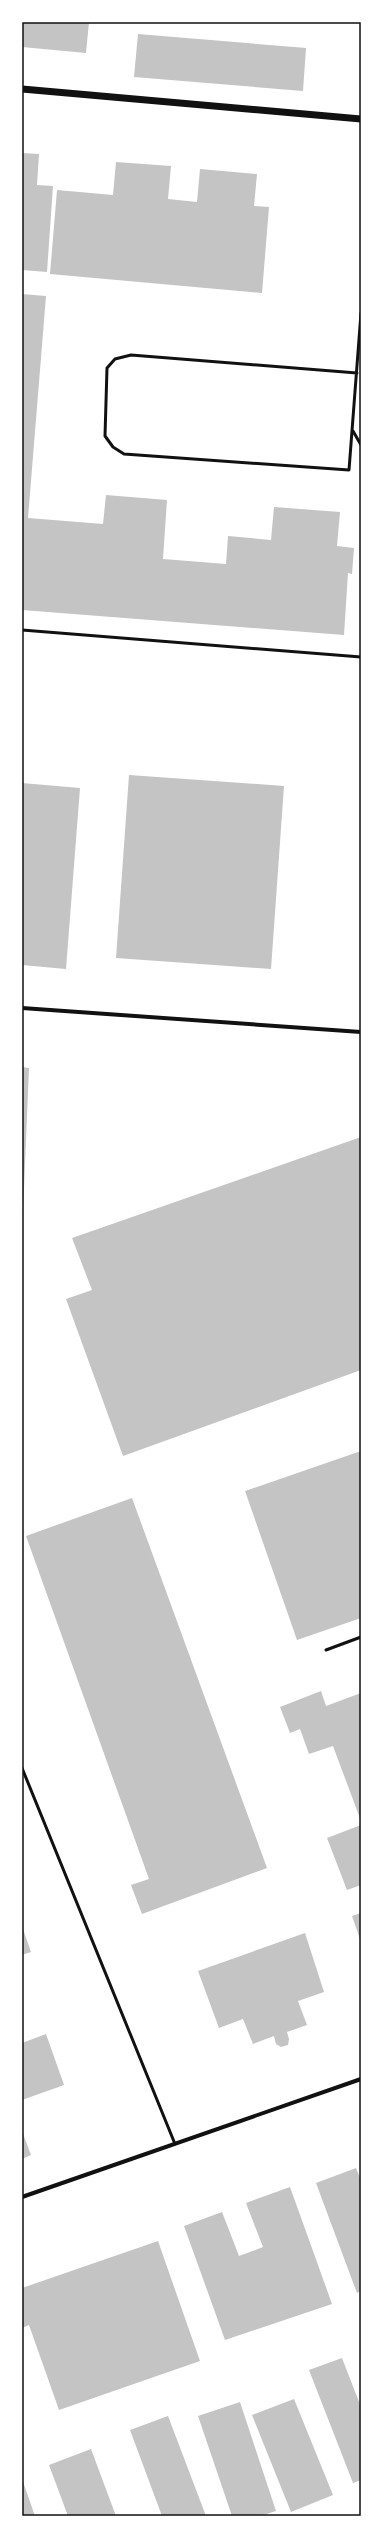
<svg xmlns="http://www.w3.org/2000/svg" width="383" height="2538" viewBox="0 0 383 2538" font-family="'Exo 2',sans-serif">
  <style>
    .building { fill: #c4c4c4 }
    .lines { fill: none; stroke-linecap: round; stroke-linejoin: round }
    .service { stroke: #111; stroke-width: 3 }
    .minor { stroke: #111; stroke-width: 4 }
    .tertiary { stroke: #111; stroke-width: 7 }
    .neatline { fill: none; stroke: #111; stroke-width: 1.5 }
  </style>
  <rect width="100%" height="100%" fill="#fff"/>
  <path class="building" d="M22 22H89L86 53 22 47Z
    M138 34 306 48 303 91 134 77Z
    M22 153 39 154 37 185 53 186 47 272 22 270Z
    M116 162 171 166 168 199 197 202 200 169 257 174 254 206 269 207 262 293 50 274 57 190 113 195Z
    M22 294 46 296 28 518 103 524 106 495 167 500 163 559 226 564 228 536 271 540 274 507 340 512 337 546 354 548 352 574 348 573 344 635 22 610Z
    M129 775 284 786 271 969 116 958Z
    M22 783 80 788 66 969 22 965Z
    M22 1067 29 1068 23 1212H22Z
    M361 1137V1370L123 1456 66 1299 92 1290 72 1238Z
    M361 1451V1618L297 1640 245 1491Z
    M132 1498 267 1868 142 1914 131 1885 149 1879 26 1536Z
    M321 1691 326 1706 361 1693V1821L333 1746 309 1754 300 1729 290 1733 280 1707Z
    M361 1825V1885L347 1890 327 1838Z
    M361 1913V1942L352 1916Z
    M22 1926 31 1952 22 1955Z
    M305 1933 324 1992 298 2001 307 2025 287 2032 289 2039 288 2045 281 2047 276 2044 274 2036 253 2044 243 2019 219 2028 198 1971Z
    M46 2034 64 2085 22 2100V2043Z
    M22 2131 31 2155 22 2159Z
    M356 2168 361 2180V2291L357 2293 316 2183Z
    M290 2187 332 2304 225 2340 184 2226 222 2212 239 2256 263 2247 246 2203Z
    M158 2241 200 2361 59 2410 29 2325 22 2328V2288Z
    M342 2358 361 2407V2480L353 2483 309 2370Z
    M294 2399 333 2495 291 2512 252 2415Z
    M240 2402 276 2511 260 2516H232L198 2416Z
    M168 2416 206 2516H162L130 2430Z
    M91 2449 116 2516H68L49 2465Z
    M22 2479 35 2516H22Z"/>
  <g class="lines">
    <path class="service" d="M357 373 131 355 115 359 107 368 105 436 113 447 124 454 349 470 361 313
      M353 431 361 445
      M22 630 361 657
      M326 1650 361 1637
      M22 1768 175 2144"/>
    <path class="minor" d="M22 1008 361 1032
      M22 2197 361 2079"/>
    <path class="tertiary" d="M22 89 361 119"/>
  </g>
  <rect width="383" height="2538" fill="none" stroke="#ffffff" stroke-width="46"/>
  <rect x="23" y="23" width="337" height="2492" class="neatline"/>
</svg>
